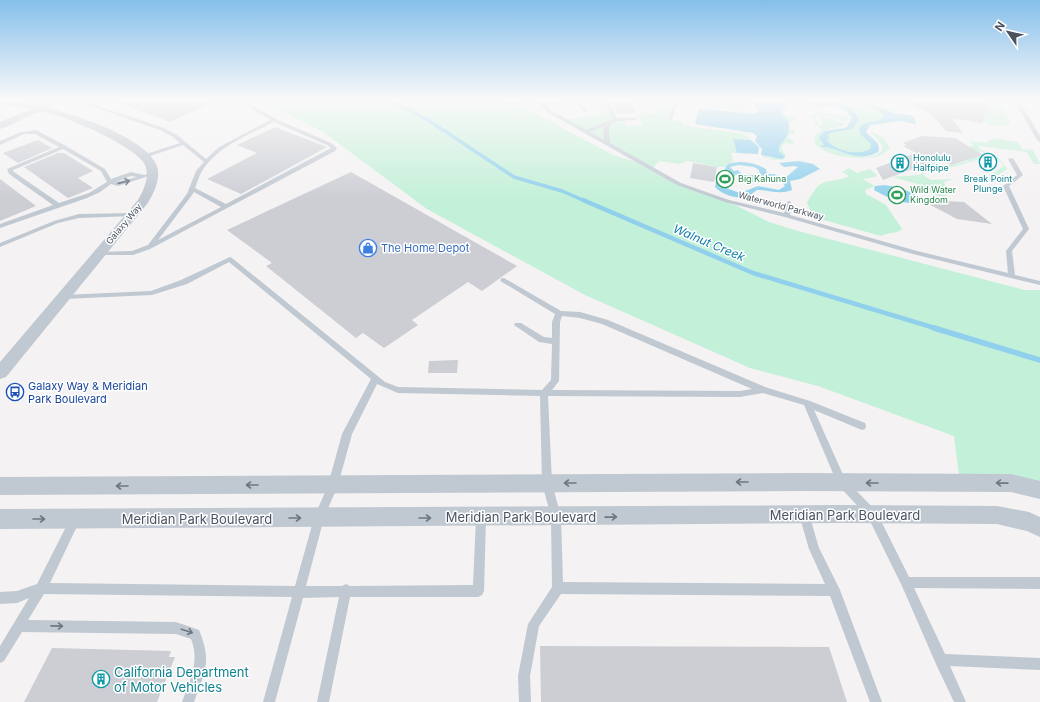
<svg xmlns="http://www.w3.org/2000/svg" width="1040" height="702" viewBox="0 0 1040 702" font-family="Inter,sans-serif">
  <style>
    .green { fill: #c3f0d8 }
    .water { fill: #90d0ec; fill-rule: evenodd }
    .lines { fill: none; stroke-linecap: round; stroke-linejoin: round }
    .stream-far2 { stroke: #90d0ec; stroke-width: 3.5 }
    .stream-far1 { stroke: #90d0ec; stroke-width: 4.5 }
    .stream { stroke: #90d0ec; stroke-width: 5.5 }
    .building { fill: #ccced4 }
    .service { fill: #c0c8d1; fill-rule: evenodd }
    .minor { fill: #c0c8d1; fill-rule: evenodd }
    .oneway { stroke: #6d7682 }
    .labels { text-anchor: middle; stroke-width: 3; stroke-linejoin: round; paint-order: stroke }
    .far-culture-label { font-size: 9px; fill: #0d838f; stroke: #fff; text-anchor: start }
    .far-leisure-label { font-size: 9px; fill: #27864d; stroke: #fff; text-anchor: start }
    .far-street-label { font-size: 9px; fill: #4a5360; stroke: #fff }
    .shop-label { font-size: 11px; fill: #366cbe; stroke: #fff; text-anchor: start }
    .transit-label { font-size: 11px; fill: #164399; stroke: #fff; text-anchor: start }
    .water-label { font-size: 12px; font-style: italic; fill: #0e7dae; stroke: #fff }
    .near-street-label { font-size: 13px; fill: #4a5360; stroke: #fff }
    .near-culture-label { font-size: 13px; fill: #0d838f; stroke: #fff; text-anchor: start }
  </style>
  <rect width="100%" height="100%" fill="#f4f2f2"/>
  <path class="green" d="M260 100H492L529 110 613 155 640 163 566 120 602 114 598 101 606 100 615 120 624 119 627 126 643 125 638 116 640 112 656 114 662 100H677L670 120 682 122V125L744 134 751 140 733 139 737 153H731L733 162 728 164 725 167H717L688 161 679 164 659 161 652 169 679 184 727 201 769 222 798 231 1025 290H1040V490L960 483 954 436 818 386 750 368 585 295 427 209 323 132Z
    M699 100H747L746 108 736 110 702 106 697 104Z
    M779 100 783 101 789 105 784 110 785 116H793L795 119 789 123 790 130H794V135L790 134 788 137 794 142 792 144 785 143 781 147 786 156 784 159C776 161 767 159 761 155L771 158 784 156 779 151V147C785 138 793 132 787 120 785 117 783 116 781 112L787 104Z
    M839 100C853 100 874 104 884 115L882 119 859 128 860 134 870 142 872 146 868 151C854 154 838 151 828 142L827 136 829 134 853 129 859 120 857 113Z
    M991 100H999L1011 123 1004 126 987 124 985 121 959 117Z
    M820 112 850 118 845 121C836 119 823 110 814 117L819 124 814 127 815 123 810 115Z
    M825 116 847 125 829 129 821 134 824 145 823 147C842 148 864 166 882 151V145L870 131 884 138 890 148C886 150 885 154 881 155 864 161 824 158 814 142L816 134 822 130 819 127 822 123 819 117Z
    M994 138 1018 142 1022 149 1033 150 1040 164H1034L1027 152 979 146 980 149 998 157 1007 169C991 180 983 184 963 179L984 180 993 176V173L1003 167C1002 158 987 154 979 151L983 158 981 159 952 167 938 168 927 171 923 175 931 180 953 179 944 182 948 195 942 196 934 195 918 184 892 177 919 175 922 173 920 170 932 165 934 159 942 167 968 161 963 158 970 155 971 146H974L969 141 986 143Z
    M849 168 857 173 870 169 877 175 875 177 863 179 875 186 865 190 866 194 886 205 902 229C897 234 888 232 881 236L820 219 811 212 807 203C824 172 824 187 849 176L842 172Z"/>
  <path class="water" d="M766 100H779L787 104 781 112C783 116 785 117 787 120 793 132 785 138 779 147V151L785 157 782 159 761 155 762 149 755 141 757 136 753 133 695 124 699 108 753 114 759 110 752 103Z
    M802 100H827L835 103 832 100C840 100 858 111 859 120L853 129 831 133 827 136 830 137 827 140C835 151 858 156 870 149L871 144 860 134 859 129C866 118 878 124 884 117L879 110 853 100H860L897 114 910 115 914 117 916 124 899 121 870 125 866 132C871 139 882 142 878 152 857 164 841 148 823 147L820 146 824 145 819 138C824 127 837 131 847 127L852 117 850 116 847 112 836 105 820 107 809 105Z
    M733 139 751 140 759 147 758 154 737 153Z
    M799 161 813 164 820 169 800 179 790 181 792 190C779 195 770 190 757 190 754 192 752 194 749 196 739 200 722 195 715 187L716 181 728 176 725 168 728 164C740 160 754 162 766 169L767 174H774L785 178 798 167 794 166 784 167 779 163ZM739 165 754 167 759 170 760 175H743L738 170 734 171 730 167ZM736 174 744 182H756L754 180C765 178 772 184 783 183L785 186 779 190 758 186 740 193 723 187V183L732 179Z
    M885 185 901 188 918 196 917 204 895 201 874 190 875 186Z"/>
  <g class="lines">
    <path class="stream-far2" d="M390 100 428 120 514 177 562 191 585 201"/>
    <path class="stream-far1" d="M583 200 753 273 938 329"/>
    <path class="stream" d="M934 328 1040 360"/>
  </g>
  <path class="building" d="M115 100H217L170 122 115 102Z
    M629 100 636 113 617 114 611 101Z
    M901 100H991L982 123 951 118 963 133 946 131 931 114Z
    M275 127 327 147 241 194 207 179 257 153 237 145Z
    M922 136 955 138 983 155 951 165 939 159 883 180 876 168 916 153 903 146 907 145 903 143Z
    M38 140 52 148 18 163 3 153Z
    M58 153H64L93 171 78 178 93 188 68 198 24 167Z
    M693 163 717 167 714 182 690 178Z
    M351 172 517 266 482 291 468 282 412 320 418 325 384 348 363 333 356 338 266 266 272 263 227 230Z
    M0 179 36 206 0 221Z
    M921 200 964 202 992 224 957 219Z
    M458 360 457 373H428L429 361Z
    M540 646 829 647 847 702H541Z
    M52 648 171 651 169 657H175L157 702H24Z"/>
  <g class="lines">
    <path class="service" d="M52 100H58L42 109 38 108Z
      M73 100H81L164 128 177 135 206 159 219 147 270 120 238 100H244L276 119 331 143 337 148 335 151 150 249 133 255H99L97 254V252L132 251 148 245 187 194 196 171 204 162 183 145 147 157H143V155L180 143 173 137 160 130ZM274 122 327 145 331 148 226 204 195 188C197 183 199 176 202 171 218 146 249 135 274 122ZM194 192 221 207 158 240 192 195Z
      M490 100H499L507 103 522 100H539L543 103 561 100H578L587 109V111H583L573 101 546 106 551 110 586 130 612 119 604 100H609L617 118H636L638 119 636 120 616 121 611 123 609 130 610 143 681 183 729 200 784 213 786 203 789 201 791 202 790 215 917 251 1008 273 1006 251 1023 229 1003 186 1017 175 1008 159 1013 158 1023 175 1009 186 1029 229 1012 251 1015 275 1040 281V285L913 254 785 217 725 202 677 185 547 112 535 101 507 105ZM605 126 603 130 604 140 590 132Z
      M645 100H650L654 106 650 107Z
      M675 100H679L672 119 668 120V119Z
      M1014 100H1019L1040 136V142L1037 140Z
      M36 130 66 146 105 169 111 179 131 172 144 175 152 172 155 174 118 186 111 184 100 192 87 198 0 228V224L53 205 9 174 7 169 59 147 35 134H24L0 145V141L21 132ZM63 149 101 171 107 182 89 193 59 203 14 172 13 170ZM131 176 137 177 116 182Z
      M132 213 135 215 134 216 79 218 58 223 0 247V243L54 221 79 214Z
      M230 257 232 258 385 382 398 387 542 390 551 380 552 344 539 342 514 325 515 323H521L544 337 552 338V322L555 314 502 282 500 280 502 278H504L561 311 580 312 608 320 765 387 810 401 865 423 866 426 865 429 862 430 814 410 845 479 876 511 909 577H1040V589L914 588 945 654 1040 658V670L950 666 966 702H954L936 664 902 586 868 517 838 485 804 405 763 393 740 397 548 396 552 483 561 517 563 582 825 584 809 549 799 514 800 511 804 509 808 511 809 514 819 548 840 590 882 702H870L830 596 561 594 539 626 530 676 531 702H519L518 676 528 624 552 587 551 517 542 483 540 396 398 393 377 384 352 434 338 485 324 518 306 586H342L346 584 350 586 473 585 476 518 477 515 481 513 485 515 486 518 484 591 482 595 478 597H350L329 702H317L339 597 303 598 275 702H263L292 597 44 594 28 620 176 622 199 630C212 661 205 672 194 702H182C190 681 200 661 191 639L176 634 22 632 4 661 0 663V646L29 598 17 603 0 604V592L17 591 37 584 71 517 75 515 79 517 80 520 50 583 295 586 314 518 328 485 342 434 371 379 229 262 187 284 152 295 64 299 60 297 64 295 151 291 181 280ZM562 316 580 318 602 324 752 389 740 391 552 390 559 381 560 322Z"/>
    <path class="minor" d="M0 100C35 100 144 131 157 166 161 179 154 193 147 204L6 377 0 379V362L138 200C144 189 150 177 145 165 138 147 62 114 42 112 35 111 10 127 0 129V122L31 109 0 104Z
      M802 473 1011 474 1040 481V499L1011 492 802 491 0 495V477Z
      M844 505 997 506 1029 512 1040 517V537L1027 531 997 524 844 523 0 529V509Z"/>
  </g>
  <defs><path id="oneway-shaft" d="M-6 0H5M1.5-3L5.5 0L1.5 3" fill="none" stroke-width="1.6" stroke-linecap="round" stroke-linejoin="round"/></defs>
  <g class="oneway">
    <use href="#oneway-shaft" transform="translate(124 182) rotate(-13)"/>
    <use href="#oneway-shaft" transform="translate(742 482) rotate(180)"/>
    <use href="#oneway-shaft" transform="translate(570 483) rotate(180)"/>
    <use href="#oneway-shaft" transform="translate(872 483) rotate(-180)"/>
    <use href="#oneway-shaft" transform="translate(1002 483) rotate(-179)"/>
    <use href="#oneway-shaft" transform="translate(252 485) rotate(180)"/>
    <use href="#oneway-shaft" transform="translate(122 486) rotate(180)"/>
    <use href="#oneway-shaft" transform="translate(611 517) rotate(-1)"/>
    <use href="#oneway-shaft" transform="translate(295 518)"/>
    <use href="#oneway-shaft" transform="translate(425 518)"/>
    <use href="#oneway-shaft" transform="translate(39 519)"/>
    <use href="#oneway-shaft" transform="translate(57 626) rotate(1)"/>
    <use href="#oneway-shaft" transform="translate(187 631) rotate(18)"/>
  </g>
  <linearGradient id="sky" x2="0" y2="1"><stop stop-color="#85bfea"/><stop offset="0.5" stop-color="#faf9f9"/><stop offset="1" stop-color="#faf9f9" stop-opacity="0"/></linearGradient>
  <rect width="1040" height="199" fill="url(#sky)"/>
  <defs>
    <symbol id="building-ring" viewBox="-11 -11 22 22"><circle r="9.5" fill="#fff" stroke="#0f9aa8" stroke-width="1.5"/><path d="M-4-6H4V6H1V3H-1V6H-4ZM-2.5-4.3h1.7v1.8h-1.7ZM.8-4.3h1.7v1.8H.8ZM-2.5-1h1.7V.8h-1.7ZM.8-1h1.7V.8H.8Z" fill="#0f9aa8"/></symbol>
    <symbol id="stadium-ring" viewBox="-11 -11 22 22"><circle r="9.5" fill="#fff" stroke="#2e9e5b" stroke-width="1.5"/><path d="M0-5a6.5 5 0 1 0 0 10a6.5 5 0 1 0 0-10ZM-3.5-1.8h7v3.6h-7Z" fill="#2e9e5b"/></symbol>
    <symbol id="shop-ring" viewBox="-11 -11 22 22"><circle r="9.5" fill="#fff" stroke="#3f7fe0" stroke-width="1.5"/><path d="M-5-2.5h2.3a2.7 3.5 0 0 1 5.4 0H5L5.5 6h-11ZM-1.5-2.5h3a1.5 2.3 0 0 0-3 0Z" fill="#3f7fe0"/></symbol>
    <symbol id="bus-ring" viewBox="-11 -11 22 22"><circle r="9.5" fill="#fff" stroke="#1a4fb4" stroke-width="1.5"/><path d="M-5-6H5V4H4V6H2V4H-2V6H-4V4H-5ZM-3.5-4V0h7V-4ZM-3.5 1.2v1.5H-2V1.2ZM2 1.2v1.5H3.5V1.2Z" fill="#1a4fb4"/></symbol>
  </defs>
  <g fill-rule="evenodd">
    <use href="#building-ring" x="978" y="152" width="20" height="20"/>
    <use href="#building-ring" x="890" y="153" width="20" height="20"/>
    <use href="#stadium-ring" x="715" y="169" width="20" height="20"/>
    <use href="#stadium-ring" x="887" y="185" width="20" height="20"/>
    <use href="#shop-ring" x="358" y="238" width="20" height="20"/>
    <use href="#bus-ring" x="5" y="382" width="20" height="20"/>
    <use href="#building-ring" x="91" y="669" width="20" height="20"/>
  </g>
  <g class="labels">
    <g class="far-culture-label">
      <text x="913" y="161">Honolulu<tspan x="913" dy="10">Halfpipe</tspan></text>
      <text x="988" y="182" text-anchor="middle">Break Point<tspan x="988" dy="10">Plunge</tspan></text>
    </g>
    <g class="far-leisure-label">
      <text x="738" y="182">Big Kahuna</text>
      <text x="910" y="193">Wild Water<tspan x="910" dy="10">Kingdom</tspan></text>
    </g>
    <g class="far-street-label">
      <text transform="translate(781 206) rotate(15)" y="3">Waterworld Parkway</text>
      <text transform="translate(124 224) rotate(-50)" y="3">Galaxy Way</text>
    </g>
    <g class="shop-label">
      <text x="381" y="252">The Home Depot</text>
    </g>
    <g class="transit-label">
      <text x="28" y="390">Galaxy Way &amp; Meridian<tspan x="28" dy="13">Park Boulevard</tspan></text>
    </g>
    <g class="water-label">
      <text transform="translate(709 243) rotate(23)" y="4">Walnut Creek</text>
    </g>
    <g class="near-street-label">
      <text x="845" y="520">Meridian Park Boulevard</text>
      <text x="521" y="522">Meridian Park Boulevard</text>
      <text x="197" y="524">Meridian Park Boulevard</text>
    </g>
    <g class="near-culture-label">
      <text x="114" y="677">California Department<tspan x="114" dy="15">of Motor Vehicles</tspan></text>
    </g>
  </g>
  <g transform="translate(1008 32) rotate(304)" stroke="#ffffff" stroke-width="3" paint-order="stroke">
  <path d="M0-3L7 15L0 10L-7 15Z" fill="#4a5360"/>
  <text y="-6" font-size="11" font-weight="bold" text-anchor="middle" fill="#4a5360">N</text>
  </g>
</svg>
